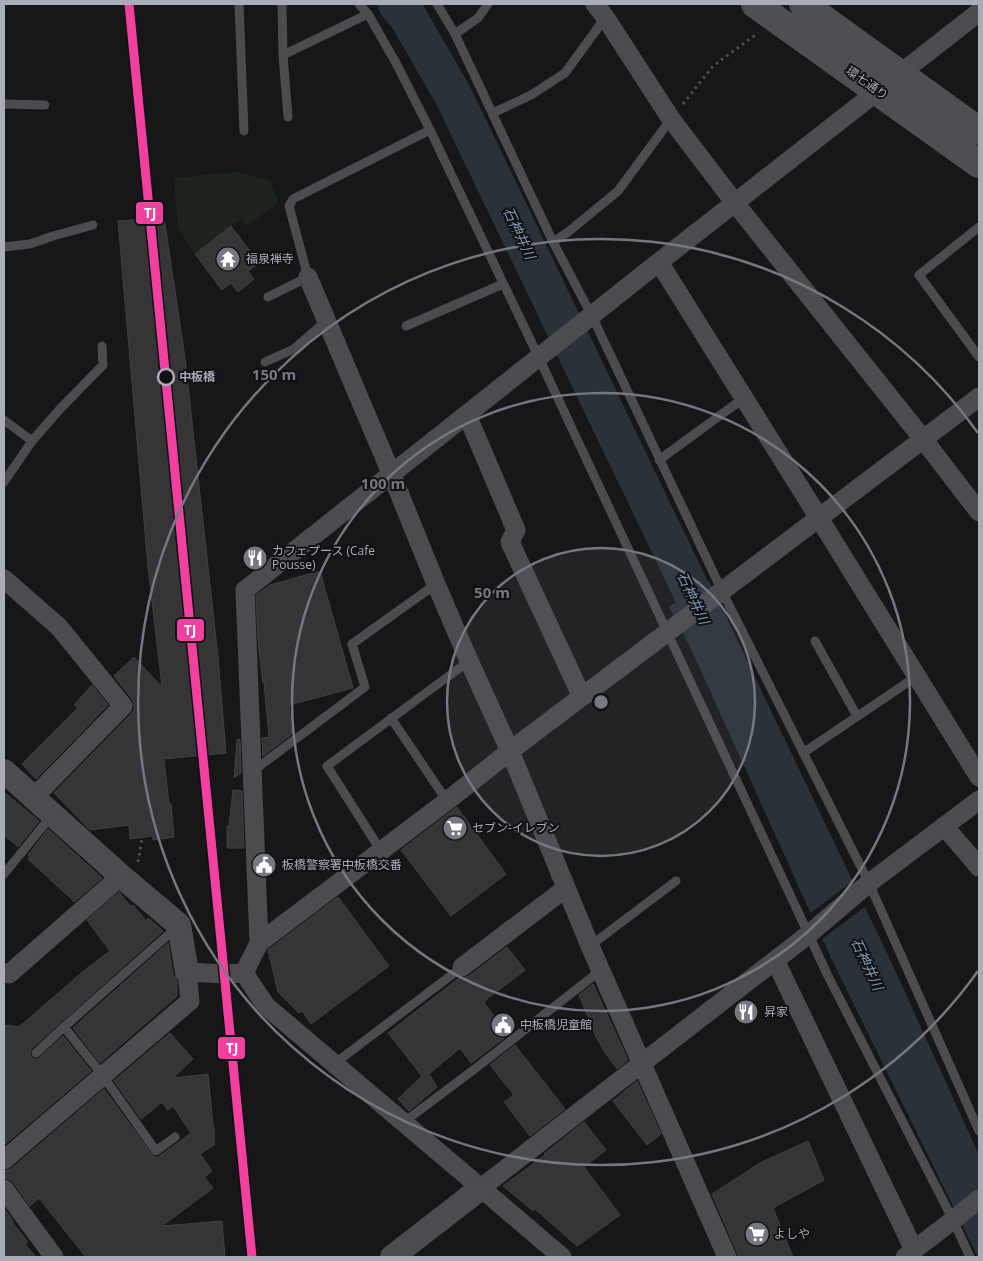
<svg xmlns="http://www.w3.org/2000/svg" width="983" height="1261" viewBox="0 0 983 1261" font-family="'Open Sans','Noto Sans JP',sans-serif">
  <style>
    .green { fill: #1d241e }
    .water { fill: #2a3239 }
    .pier { fill: #171717 }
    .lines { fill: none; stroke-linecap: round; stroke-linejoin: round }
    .river { stroke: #2a3239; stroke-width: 38 }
    .building { fill: #353536; stroke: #3f4043 }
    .path { stroke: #4d4e52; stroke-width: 3; stroke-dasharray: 2.5 4; stroke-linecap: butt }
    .service { stroke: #4b4c50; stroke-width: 9 }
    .minor { stroke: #4b4c50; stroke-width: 19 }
    .tertiary { stroke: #4b4c50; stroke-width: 24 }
    .primary { stroke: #4d4f52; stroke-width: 28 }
    .rail-1-casing { stroke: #111113; stroke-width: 12 }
    .rail-1 { stroke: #f240a1; stroke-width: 9 }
    .ring { fill: none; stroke: #757880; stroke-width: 2.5 }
    .stop-dot { fill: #111113; stroke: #a8adb8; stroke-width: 2.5 }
    .labels { text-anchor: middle; stroke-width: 4; stroke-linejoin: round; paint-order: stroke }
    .street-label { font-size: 12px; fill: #a8adb8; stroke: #111113 }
    .poi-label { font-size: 12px; fill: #a8adb8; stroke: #111113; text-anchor: start }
    .stop-label { font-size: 12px; font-weight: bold; fill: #a8adb8; stroke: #111113; text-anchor: start }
    .water-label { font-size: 14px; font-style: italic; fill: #7f9bb3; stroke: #111113 }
    .centre { fill: #757880; stroke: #111113; stroke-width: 2.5 }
    .ring-label { font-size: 15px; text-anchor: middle; font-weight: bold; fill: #757880; stroke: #111113; stroke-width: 4; stroke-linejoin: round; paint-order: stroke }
    .line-badge { stroke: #111113; stroke-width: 2 }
    .badge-label { font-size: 14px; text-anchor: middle; font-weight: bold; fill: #fff }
  </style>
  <rect width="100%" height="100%" fill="#171717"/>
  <path class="green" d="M235 172 271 181 278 203 247 226 241 219 194 253 178 228 174 178Z"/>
  <path class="water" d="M709 581 888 955 979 1155V1257H978L831 958 691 649 669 607Z"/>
  <path class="pier" d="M853 881 866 906 821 940 809 914Z"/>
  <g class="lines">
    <path class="river" d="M397 4 408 17 453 95 714 638"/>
  </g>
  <path class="building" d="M164 217 185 358 218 657 226 753 164 759 169 804H171L174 837 153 840V836L130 839 129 825 90 830 54 793 131 714 134 710V704L132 699 114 676 134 657 162 687 148 567 118 221Z
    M231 226 259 263 248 271 254 279 238 292 231 283 222 290 195 254Z
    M320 571 353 688 289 705 292 734 263 756 262 738 269 737 264 682 263 683 258 643 256 595 270 585Z
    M92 685 108 705 36 779 22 764 78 708 74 705Z
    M240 739 241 773 234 778 237 740Z
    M233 790 242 791 244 848H227V826H229Z
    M4 792 39 821 18 847 4 835Z
    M457 807 506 874 451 916 401 850Z
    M48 829 102 878 74 902 69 896H68L28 859 30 856 28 855Z
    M119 892 131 907 133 905 146 921 148 918 163 931 31 1049 30 1054 31 1057 34 1059H38L63 1036 91 1071 4 1145V1025L19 1027 86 969 110 951 87 920Z
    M338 897 389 966 311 1024 302 1011 299 1013 278 992 268 950Z
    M168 943 173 974 177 981V996L100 1063 73 1028Z
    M507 947 525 970 487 999 484 1003 508 1035 471 1063 460 1048 429 1074 437 1087 409 1111 398 1099 422 1076 388 1033 459 978H464L469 976Z
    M593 984 628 1060 617 1069 604 1051 596 1037 579 995Z
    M170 1033 193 1059 173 1078 208 1074 213 1125 214 1127V1145L200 1154 212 1171 204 1177 213 1188 162 1226 222 1221 225 1257H86L39 1198 30 1206 13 1182 9 1179 4 1178V1171L11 1169 104 1089 153 1156 156 1158 160 1156 191 1133 173 1106 168 1110 162 1102 141 1119 114 1081Z
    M515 1045 565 1109 530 1136 504 1102 514 1095 490 1065Z
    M637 1081 661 1134 647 1145 613 1101Z
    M584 1122 606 1150 584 1167 620 1215 577 1246 535 1209 533 1211 503 1186 545 1155 544 1154Z
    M808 1141 824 1180 773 1208 793 1257H738L737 1252 712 1194 760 1163Z
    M4 1208 13 1221 12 1222 28 1242 25 1244 36 1257H4Z"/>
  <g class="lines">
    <path class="path" d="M683 104 713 66 758 33
      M138 862 142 838"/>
    <path class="service" d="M239 4 244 131
      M282 4 283 55 288 117
      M359 4 368 14 396 63 430 130 539 358 828 976 953 1220 970 1257
      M437 4 455 34 553 242 592 316 722 591 869 883 979 1131
      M455 34 478 18 488 4
      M283 55 368 14
      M4 104 45 105
      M493 113 531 95 565 73 605 18
      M979 227 919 275 979 357
      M553 242 568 232 618 191 671 119
      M4 247 30 244 53 236 93 225
      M268 297 308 277 289 206 293 199 430 130
      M406 326 503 284
      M265 362 294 349 326 321
      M4 420 32 441
      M659 460 744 398
      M4 482 32 441 60 409 103 365 102 346
      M815 641 857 716
      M391 718 447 801
      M803 753 917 676
      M253 771 365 687 352 644 436 584
      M381 851 327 766 469 661
      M4 874 52 815
      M590 946 676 881
      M64 1027 103 1076 156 1151 175 1137
      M36 1053 64 1027 177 927
      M334 1064 462 967
      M404 1122 476 1068 601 970"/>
    <path class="minor" d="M595 4 605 17 671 119 735 203 923 439 979 512
      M659 262 819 518 979 777
      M308 277 391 473 436 584 469 661 510 751 590 946 727 1257
      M467 415 516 530 510 542 582 697
      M4 579 59 627 123 706 34 797
      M944 826 979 867
      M259 943 447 801 510 751 979 397
      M775 960 914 1250
      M462 967 566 888
      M4 973 9 974 121 876
      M244 973 259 943 245 590 659 262 979 12
      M244 973 266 1006 481 1188 562 1257
      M4 1160 190 1001 187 972 224 974 244 973
      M481 1188 809 934 869 883 979 800
      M4 1189 54 1257
      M905 1257 953 1220 979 1199"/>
    <path class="tertiary" d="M4 771 121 876 179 925 187 972
      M392 1257 481 1188"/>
    <path class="primary" d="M755 4 979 164
      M803 4 979 131"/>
    <defs>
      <path id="rail-1" d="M129 4 252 1257"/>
    </defs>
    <use href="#rail-1" class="rail-1-casing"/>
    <use href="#rail-1" class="rail-1"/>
  </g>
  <circle cx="601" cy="702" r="154" fill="#757880" fill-opacity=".12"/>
  <g class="ring">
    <circle cx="601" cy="702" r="154"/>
    <circle cx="601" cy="702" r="309"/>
    <path d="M978 971A463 463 0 1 1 978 433"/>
  </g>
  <defs>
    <symbol id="temple-disc" viewBox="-11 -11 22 22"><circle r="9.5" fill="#757880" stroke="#111113"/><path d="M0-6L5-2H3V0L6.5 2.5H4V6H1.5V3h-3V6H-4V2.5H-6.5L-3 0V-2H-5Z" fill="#fff"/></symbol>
    <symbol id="restaurant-disc" viewBox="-11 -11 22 22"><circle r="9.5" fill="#757880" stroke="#111113"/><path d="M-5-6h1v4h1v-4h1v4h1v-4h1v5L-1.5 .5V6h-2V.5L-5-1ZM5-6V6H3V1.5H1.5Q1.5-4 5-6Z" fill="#fff"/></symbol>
    <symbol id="supermarket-disc" viewBox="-11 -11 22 22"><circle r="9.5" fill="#757880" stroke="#111113"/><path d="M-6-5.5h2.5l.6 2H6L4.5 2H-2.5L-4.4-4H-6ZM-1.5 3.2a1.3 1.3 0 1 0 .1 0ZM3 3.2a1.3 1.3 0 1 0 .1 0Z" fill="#fff"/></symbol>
    <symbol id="civic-disc" viewBox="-11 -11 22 22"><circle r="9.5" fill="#757880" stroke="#111113"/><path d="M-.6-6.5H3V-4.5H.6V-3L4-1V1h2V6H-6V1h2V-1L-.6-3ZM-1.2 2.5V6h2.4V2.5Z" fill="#fff"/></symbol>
  </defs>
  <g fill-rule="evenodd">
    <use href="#temple-disc" x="214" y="245" width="28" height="28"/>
    <use href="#restaurant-disc" x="241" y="544" width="28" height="28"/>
    <use href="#supermarket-disc" x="441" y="814" width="28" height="28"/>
    <use href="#civic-disc" x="250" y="851" width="28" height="28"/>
    <use href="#restaurant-disc" x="732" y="998" width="28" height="28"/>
    <use href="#civic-disc" x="489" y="1011" width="28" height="28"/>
    <use href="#supermarket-disc" x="743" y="1220" width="28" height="28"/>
  </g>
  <circle class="stop-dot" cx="166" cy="377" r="8"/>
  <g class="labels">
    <g class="street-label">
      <text transform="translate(867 83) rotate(35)" y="4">環七通り</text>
    </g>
    <g class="poi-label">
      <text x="246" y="263">福泉禅寺</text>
      <text x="272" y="555">カフェプース (Cafe<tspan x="272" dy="14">Pousse)</tspan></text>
      <text x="472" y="832">セブン-イレブン</text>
      <text x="282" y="869">板橋警察署中板橋交番</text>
      <text x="764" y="1016">昇家</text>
      <text x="520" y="1029">中板橋児童館</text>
      <text x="774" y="1238">よしや</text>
    </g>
    <g class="stop-label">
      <text x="179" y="381">中板橋</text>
    </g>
    <g class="water-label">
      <text transform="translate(519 233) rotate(65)" y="5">石神井川</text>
      <text transform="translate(693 598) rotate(65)" y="5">石神井川</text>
      <text transform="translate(867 964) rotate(65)" y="5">石神井川</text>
    </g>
  </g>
  <circle cx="601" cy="702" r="8" class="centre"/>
  <g class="ring-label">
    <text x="274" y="380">150 m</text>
    <text x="383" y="489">100 m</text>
    <text x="492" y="598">50 m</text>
  </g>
  <g class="line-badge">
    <rect x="135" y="201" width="29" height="24" rx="5" fill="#f240a1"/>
    <rect x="176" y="618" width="29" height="24" rx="5" fill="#f240a1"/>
    <rect x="217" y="1036" width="29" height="24" rx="5" fill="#f240a1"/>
  </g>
  <g class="badge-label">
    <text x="150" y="218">TJ</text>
    <text x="190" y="635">TJ</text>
    <text x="232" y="1053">TJ</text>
  </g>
  <rect width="983" height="1261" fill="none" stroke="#a8adb8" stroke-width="10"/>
</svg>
